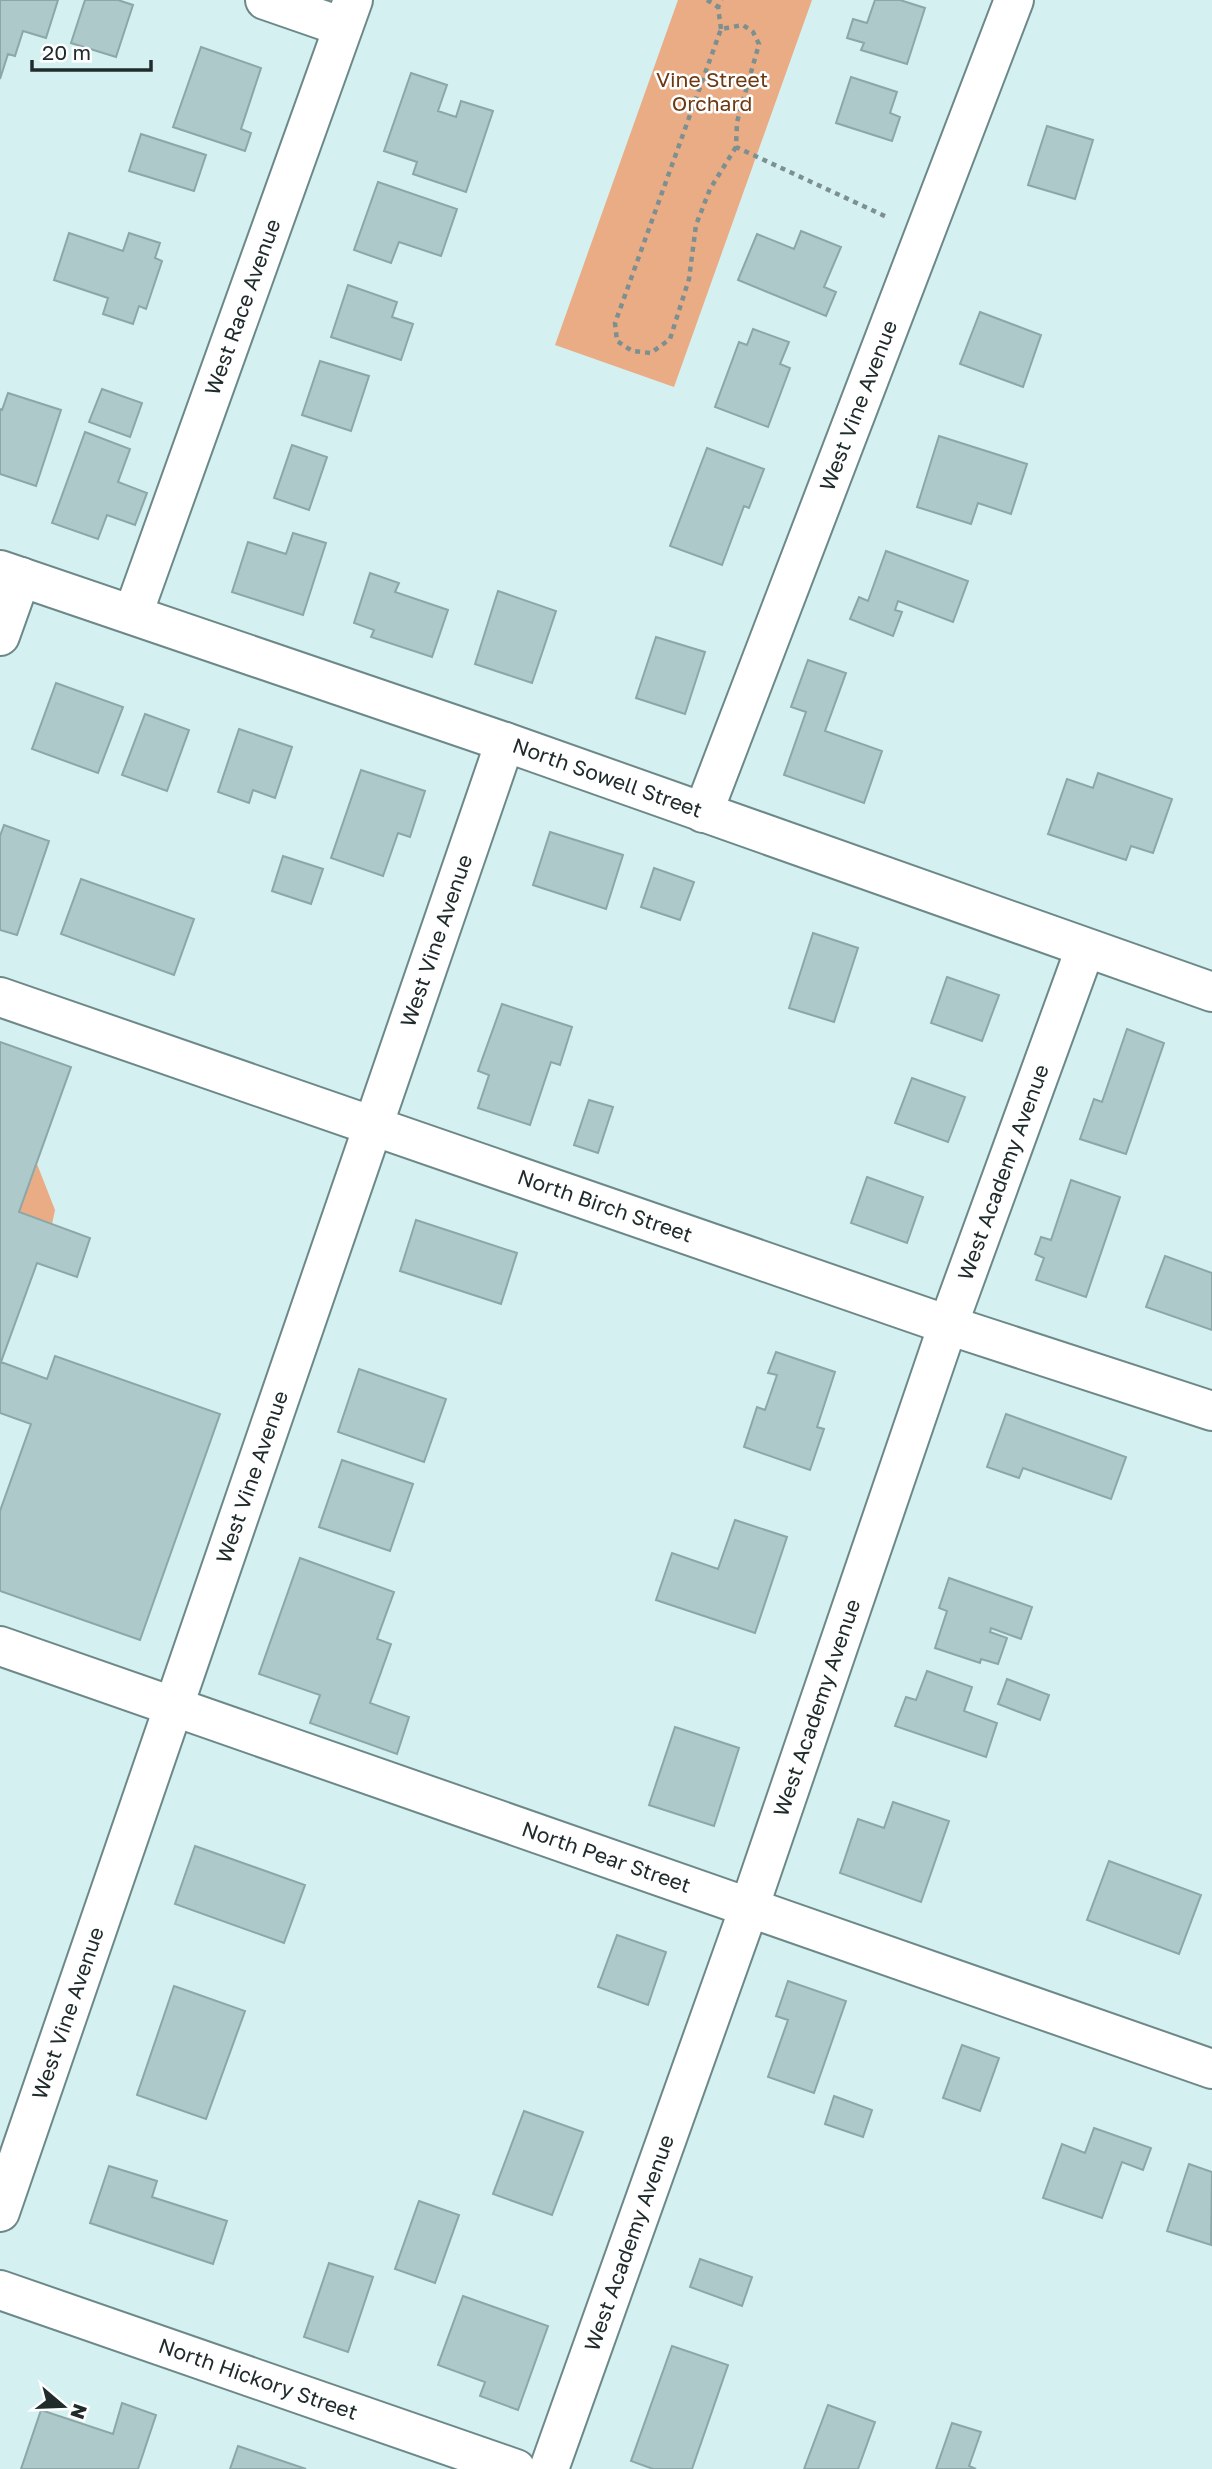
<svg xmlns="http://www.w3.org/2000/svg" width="1212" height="2469" viewBox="0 0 1212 2469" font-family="'Golos Text',sans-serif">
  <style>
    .green { fill: #e9ac85 }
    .building { fill: #adc9ca; stroke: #8ca7a7; stroke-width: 2 }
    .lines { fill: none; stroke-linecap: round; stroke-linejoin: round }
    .minor-casing { stroke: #6d8888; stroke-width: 42 }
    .path { stroke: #7d9091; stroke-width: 4.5; stroke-dasharray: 5 5; stroke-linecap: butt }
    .minor { stroke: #fff; stroke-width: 38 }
    .labels { text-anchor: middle; stroke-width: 5; stroke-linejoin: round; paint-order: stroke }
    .park-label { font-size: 21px; fill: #6c3913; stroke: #fff }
    .street-label { font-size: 21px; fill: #202b2b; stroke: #fff }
  </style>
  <rect width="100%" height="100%" fill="#d4f0f1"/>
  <path class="green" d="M678 0H812L674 387 555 345Z
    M37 1164 55 1210 52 1224 19 1212Z"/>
  <path class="building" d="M0 0H58L46 38 23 31 15 56 8 54 0 79Z
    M85 0H118L133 5 116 57 71 43Z
    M875 0H900L925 8 907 64 861 50 864 43 847 38 853 19 867 23Z
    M201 47 261 68 241 129 251 133 245 151 173 127Z
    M411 73 447 85 438 111 456 117 461 101 493 111 466 192 413 174 417 162 384 151Z
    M851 77 897 92 890 113 900 117 892 141 836 123Z
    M1047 126 1093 140 1075 199 1028 185Z
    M141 134 206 155 194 191 129 171Z
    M378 182 457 209 441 256 399 242 391 263 354 250Z
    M801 231 841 247 824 287 836 292 826 316 738 280 757 234 794 249Z
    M69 233 123 251 129 233 160 243 155 258 162 261 146 309 139 306 133 324 103 314 108 298 54 280Z
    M348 285 397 302 392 317 413 324 401 360 331 337Z
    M980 312 1041 335 1023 387 960 364Z
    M753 329 789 342 780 364 790 368 768 427 715 407 739 342 747 345Z
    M320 361 369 376 351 431 302 415Z
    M102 389 142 403 130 437 89 422Z
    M8 393 61 410 36 486 0 474V409L2 410Z
    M85 432 130 449 118 482 147 493 135 525 107 515 98 539 52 523Z
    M939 436 1027 464 1011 514 978 503 971 524 917 507Z
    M292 445 327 457 309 510 274 498Z
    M707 448 764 469 749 508 744 506 722 565 670 546Z
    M293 533 326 543 303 615 232 592 248 542 286 554Z
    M886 551 968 581 953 622 898 601 895 610 902 612 893 636 850 619 859 597 868 601Z
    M370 573 399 583 395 592 448 610 432 657 371 637 374 630 354 623Z
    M498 591 556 611 532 683 475 664Z
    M656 637 705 652 685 714 636 698Z
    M808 660 846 673 825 731 882 751 864 803 784 775 806 712 791 707Z
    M56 683 123 707 98 773 32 749Z
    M145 714 189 730 167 791 122 775Z
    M239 729 292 747 275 798 253 790 249 803 218 792Z
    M361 770 425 791 410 837 398 833 383 876 331 858Z
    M1098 773 1172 799 1153 853 1131 846 1126 860 1048 834 1067 779 1093 788Z
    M4 825 49 841 17 935 0 930V836Z
    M550 832 623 855 606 909 533 885Z
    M283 856 323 869 311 904 272 891Z
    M654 868 694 882 680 920 641 907Z
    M81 879 194 919 174 975 61 934Z
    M813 933 858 948 834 1022 789 1008Z
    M947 977 999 995 982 1041 931 1023Z
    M502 1004 572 1027 560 1065 551 1062 530 1125 478 1108 489 1075 478 1071Z
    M1127 1029 1164 1043 1126 1154 1080 1139 1094 1099 1102 1102Z
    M0 1042 71 1067 19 1212 90 1238 77 1277 37 1263 1 1362 47 1379 55 1356 220 1414 140 1640 0 1591V1511L31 1424 0 1413Z
    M912 1078 965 1097 948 1142 895 1123Z
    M589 1100 613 1107 598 1153 574 1145Z
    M867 1177 923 1197 907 1243 851 1223Z
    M1071 1180 1120 1197 1086 1297 1036 1280 1044 1258 1035 1254 1041 1237 1051 1240Z
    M416 1220 517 1253 501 1304 400 1271Z
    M1165 1256 1212 1273V1330L1146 1307Z
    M776 1352 835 1372 817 1427 824 1429 810 1470 744 1447 757 1407 765 1410 777 1375 768 1373Z
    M359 1369 446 1399 424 1462 338 1432Z
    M1006 1414 1126 1457 1111 1499 1023 1468 1019 1478 987 1467Z
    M342 1460 413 1484 390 1551 319 1527Z
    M735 1520 787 1537 755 1633 656 1600 672 1553 718 1569Z
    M300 1558 394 1592 377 1639 391 1644 370 1703 409 1717 397 1754 310 1723 320 1695 259 1674Z
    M949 1578 1032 1607 1021 1639 991 1628 990 1632 1007 1638 998 1664 981 1659 980 1663 935 1648 947 1611 939 1608Z
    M927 1671 972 1687 964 1711 997 1723 986 1757 895 1726 906 1697 916 1700Z
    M1007 1679 1049 1695 1040 1720 998 1704Z
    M675 1727 739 1748 714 1826 649 1805Z
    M893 1802 949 1821 921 1902 840 1873 858 1819 884 1828Z
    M195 1846 305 1885 284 1943 175 1904Z
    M1109 1861 1201 1895 1179 1954 1087 1920Z
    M617 1935 666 1952 648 2005 598 1987Z
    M788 1981 846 2001 814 2093 768 2077 788 2020 776 2016Z
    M174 1986 245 2011 206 2119 137 2095Z
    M962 2045 999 2058 980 2111 943 2098Z
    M834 2096 872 2110 863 2137 825 2124Z
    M524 2111 583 2132 552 2215 493 2194Z
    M1094 2128 1151 2148 1143 2170 1122 2162 1102 2218 1043 2198 1062 2144 1085 2153Z
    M1189 2164 1212 2172 1211 2245 1167 2231Z
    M109 2166 157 2181 152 2197 227 2221 213 2264 90 2223Z
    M419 2201 459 2215 435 2283 395 2269Z
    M700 2259 752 2277 742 2306 690 2287Z
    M329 2263 373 2277 348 2352 304 2337Z
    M463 2296 548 2326 518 2410 480 2396 485 2382 438 2365Z
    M672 2346 728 2365 692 2469H653L631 2461Z
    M122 2403 156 2415 138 2469H21L41 2410 113 2434Z
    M828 2405 875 2422 858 2469H804Z
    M952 2423 981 2432 969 2466 976 2469H936Z
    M238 2446 306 2469H230Z"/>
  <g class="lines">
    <defs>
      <g id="minor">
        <path d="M265 0 343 27"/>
        <path id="s1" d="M0 570 505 742 1212 992"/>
        <path id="s2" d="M133 614 353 0"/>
        <path d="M0 636 21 577"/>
        <path id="s3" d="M703 813 1014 0"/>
        <path id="s4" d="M0 997 948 1325 1212 1411"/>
        <path id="s5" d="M0 1646 1212 2069"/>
        <path id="s6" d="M0 2212 505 742"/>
        <path id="s7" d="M0 2290 516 2469"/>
        <path id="s8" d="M549 2469 749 1908 948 1325 1085 949"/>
      </g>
    </defs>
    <use href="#minor" class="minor-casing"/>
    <path class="path" d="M707 0 718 7
      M721 29 718 7 722 0
      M736 147 710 189 696 225 689 279 670 339 651 353 632 351 617 341 615 323 721 29 743 25 753 32 759 44 737 122 736 147 889 218"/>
    <use href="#minor" class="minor"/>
  </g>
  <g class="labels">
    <g class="park-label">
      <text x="712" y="87">Vine Street<tspan x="712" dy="24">Orchard</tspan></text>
    </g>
    <g class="street-label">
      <text dy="7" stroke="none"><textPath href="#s2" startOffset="326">West Race Avenue</textPath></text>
      <text dy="7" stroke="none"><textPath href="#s3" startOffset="436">West Vine Avenue</textPath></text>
      <text dy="7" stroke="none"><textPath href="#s1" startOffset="642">North Sowell Street</textPath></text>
      <text dy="7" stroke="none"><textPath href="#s6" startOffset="1344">West Vine Avenue</textPath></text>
      <text dy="7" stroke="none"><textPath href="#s8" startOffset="1374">West Academy Avenue</textPath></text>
      <text dy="7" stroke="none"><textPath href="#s4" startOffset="640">North Birch Street</textPath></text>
      <text dy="7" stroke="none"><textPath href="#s6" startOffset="777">West Vine Avenue</textPath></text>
      <text dy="7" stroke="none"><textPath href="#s8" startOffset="807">West Academy Avenue</textPath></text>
      <text dy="7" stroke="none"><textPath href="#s5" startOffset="642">North Pear Street</textPath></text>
      <text dy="7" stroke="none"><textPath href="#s6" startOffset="210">West Vine Avenue</textPath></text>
      <text dy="7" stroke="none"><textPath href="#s8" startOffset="240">West Academy Avenue</textPath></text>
      <text dy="7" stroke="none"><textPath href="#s7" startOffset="273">North Hickory Street</textPath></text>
    </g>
  </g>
  <g transform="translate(63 2406) rotate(109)" stroke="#ffffff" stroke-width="5" paint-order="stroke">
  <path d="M0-5L12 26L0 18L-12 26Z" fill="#202b2b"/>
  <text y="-10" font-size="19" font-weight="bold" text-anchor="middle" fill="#202b2b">N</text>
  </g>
  <path d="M32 60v10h119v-10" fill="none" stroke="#202b2b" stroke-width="3.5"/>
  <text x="42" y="60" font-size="21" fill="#202b2b" stroke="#ffffff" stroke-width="5" paint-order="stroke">20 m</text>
</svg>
